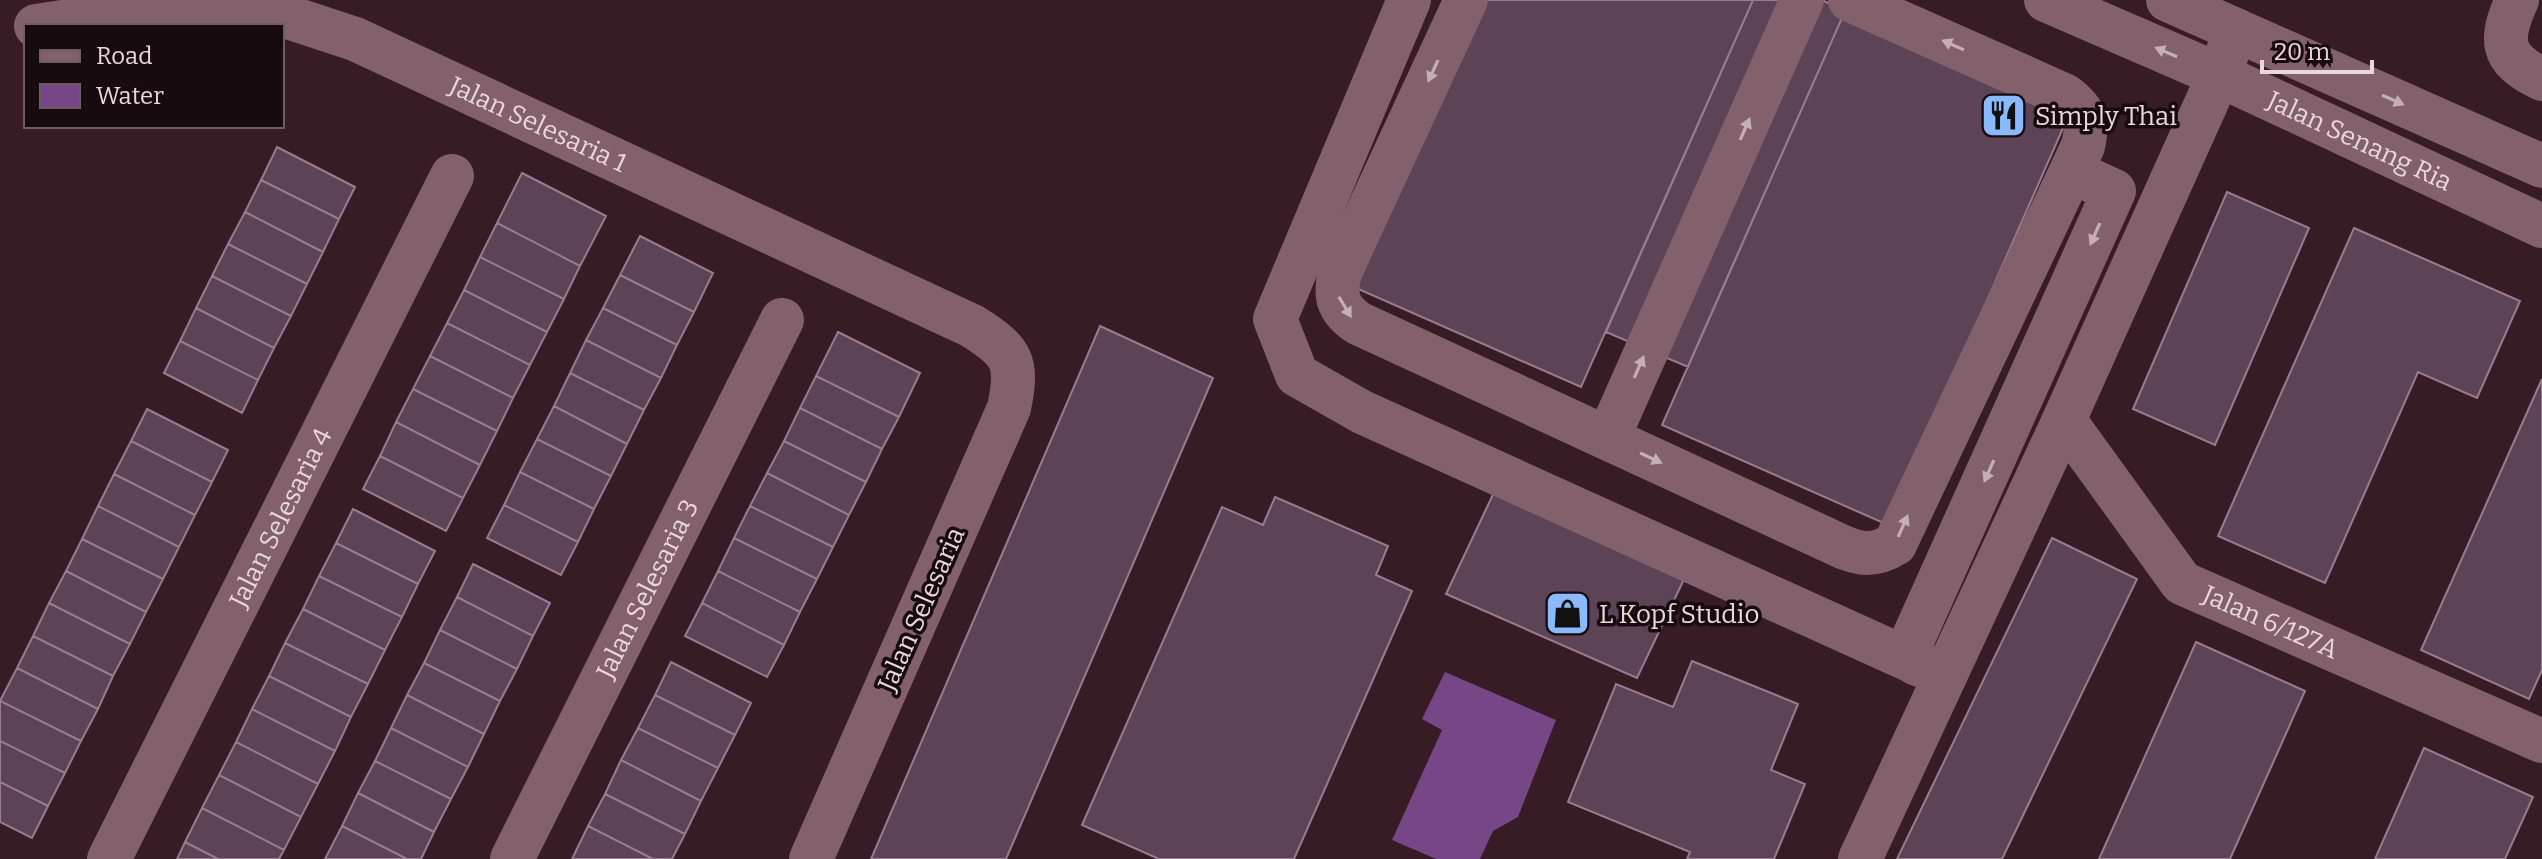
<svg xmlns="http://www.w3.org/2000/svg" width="2542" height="859" viewBox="0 0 2542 859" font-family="Bitter,serif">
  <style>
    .water { fill: #764687 }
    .building { fill: #5d4356; stroke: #997c91; stroke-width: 2 }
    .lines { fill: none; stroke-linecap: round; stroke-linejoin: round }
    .minor { stroke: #82616c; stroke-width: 44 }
    .oneway { fill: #c6aeb5 }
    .labels { text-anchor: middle; stroke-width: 7; stroke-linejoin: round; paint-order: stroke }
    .poi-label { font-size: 26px; fill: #ead7dd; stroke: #170b0f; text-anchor: start }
    .street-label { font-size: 26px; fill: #ead7dd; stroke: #170b0f }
  </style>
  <rect width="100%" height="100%" fill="#371c26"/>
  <path class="water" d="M1445 672 1556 720 1518 817 1493 831 1480 859H1436L1392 840 1442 730 1422 719Z"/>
  <path class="building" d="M1483 0H1753L1581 387 1356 288Z
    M1753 0H1822L1845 11 1688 367 1606 332Z
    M1845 11 2071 110 1888 525 1662 425Z
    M277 147 355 187 339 219 261 180Z
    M522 173 606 216 580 266 497 223Z
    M261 180 339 219 323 252 245 212Z
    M2227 192 2309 228 2215 445 2133 409Z
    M245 212 323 252 307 284 228 244Z
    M497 223 580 266 564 299 480 257Z
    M2354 228 2520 301 2477 398 2418 372 2325 583 2218 536Z
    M640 236 713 273 694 312 620 275Z
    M228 244 307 284 291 316 212 276Z
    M480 257 564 299 547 332 464 290Z
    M620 275 694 312 677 345 603 308Z
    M212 276 291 316 274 348 196 308Z
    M464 290 547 332 530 365 447 323Z
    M196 308 274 348 258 380 180 341Z
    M603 308 677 345 661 378 586 340Z
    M447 323 530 365 513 398 430 356Z
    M1100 326 1213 378 1006 859H871Z
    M838 332 920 373 899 417 816 376Z
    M586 340 661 378 644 410 570 373Z
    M180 341 258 380 242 413 164 373Z
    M430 356 513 398 497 431 413 389Z
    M570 373 644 410 627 444 554 406Z
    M816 376 899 417 882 449 800 408Z
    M2542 379V670L2529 699 2421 650Z
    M413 389 497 431 480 465 396 422Z
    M554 406 627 444 611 476 537 439Z
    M800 408 882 449 866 482 784 441Z
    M147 409 228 450 212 482 131 441Z
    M396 422 480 465 463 498 380 456Z
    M537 439 611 476 594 509 520 472Z
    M131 441 212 482 195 515 114 474Z
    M784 441 866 482 849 515 767 473Z
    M380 456 463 498 446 531 363 489Z
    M520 472 594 509 578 542 504 505Z
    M767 473 849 515 833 547 750 506Z
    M114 474 195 515 179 547 98 506Z
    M1497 486 1687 573 1637 678 1446 594Z
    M1275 497 1388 546 1376 575 1412 591 1294 859H1159L1082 825 1222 507 1263 525Z
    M504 505 578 542 561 575 487 538Z
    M98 506 179 547 163 579 82 539Z
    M750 506 833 547 817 579 734 538Z
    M353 509 435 551 418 584 336 543Z
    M734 538 817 579 800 612 718 571Z
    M2052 538 2137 579 2002 859H1897Z
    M82 539 163 579 146 612 66 571Z
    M336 543 418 584 402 617 319 576Z
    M473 564 550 603 533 636 457 597Z
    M66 571 146 612 130 644 49 603Z
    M718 571 800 612 784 645 702 603Z
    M319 576 402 617 385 650 303 609Z
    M457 597 533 636 517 669 440 630Z
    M49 603 130 644 113 676 33 636Z
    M702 603 784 645 767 677 685 636Z
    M303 609 385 650 368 684 285 643Z
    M440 630 517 669 500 701 424 663Z
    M33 636 113 676 98 709 17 668Z
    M2196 642 2305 691 2230 859H2099Z
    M285 643 368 684 351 717 269 676Z
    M1692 661 1798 704 1771 770 1805 784 1774 859H1687L1690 852 1568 802 1616 684 1673 707Z
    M671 662 751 703 735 735 655 695Z
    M424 663 500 701 484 734 407 695Z
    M17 668 98 709 81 741 0 701Z
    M269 676 351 717 335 751 252 709Z
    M407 695 484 734 468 767 391 728Z
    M655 695 735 735 718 768 638 728Z
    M0 701 81 741 65 773 0 741Z
    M252 709 335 751 318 784 236 742Z
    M391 728 468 767 451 799 375 761Z
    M638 728 718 768 701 801 621 760Z
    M0 741 65 773 48 806 0 782Z
    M236 742 318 784 301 817 219 775Z
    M2424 748 2533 797 2505 859H2375Z
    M621 760 701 801 685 834 605 794Z
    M375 761 451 799 434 832 358 793Z
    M219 775 301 817 284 850 202 808Z
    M0 782 48 806 32 838 0 822Z
    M358 793 434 832 421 859H407L342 826Z
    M605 794 685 834 672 859H653L588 826Z
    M202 808 284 850 279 859H218L185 842Z
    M342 826 407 859H325Z
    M588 826 653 859H572Z
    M185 842 218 859H177Z"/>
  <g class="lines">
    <g class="minor">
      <path d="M1409 0 1275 319 1297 375 1362 412 1945 676"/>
      <path d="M1466 0 1340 272C1334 297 1338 309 1358 323L1817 535C1846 548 1865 563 1895 544L2083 146C2089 121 2085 110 2064 95L1850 0"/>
      <path id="s1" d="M2046 0 2219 75 2542 226"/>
      <path d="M2168 0 2542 166"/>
      <path d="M2517 0C2499 40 2500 59 2542 79"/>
      <path id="s2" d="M36 26 196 2 261 8 355 39 972 326C1012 351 1019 361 1009 408L811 859"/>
      <path id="s3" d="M2064 420 2182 583 2542 741"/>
      <path d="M1608 438 1802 0"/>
      <path d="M1917 664 1911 643 2114 191 2086 178"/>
      <path id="s4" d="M109 859 452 176"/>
      <path id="s5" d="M512 859 782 320"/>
      <path d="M1860 859 2064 420 2219 75 2236 30"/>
    </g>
  </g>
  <defs><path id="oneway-solid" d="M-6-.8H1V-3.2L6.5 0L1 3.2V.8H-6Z" transform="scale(2)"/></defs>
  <g class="oneway">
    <use href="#oneway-solid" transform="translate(1953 45) rotate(-156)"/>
    <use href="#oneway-solid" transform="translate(2166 52) rotate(-157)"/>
    <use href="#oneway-solid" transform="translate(1433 71) rotate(115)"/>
    <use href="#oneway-solid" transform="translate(2393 100) rotate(24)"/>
    <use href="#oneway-solid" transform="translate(1745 129) rotate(-66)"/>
    <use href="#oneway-solid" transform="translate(2095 234) rotate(114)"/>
    <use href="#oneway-solid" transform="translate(1345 307) rotate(59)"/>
    <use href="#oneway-solid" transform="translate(1639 367) rotate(-66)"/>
    <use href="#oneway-solid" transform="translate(1651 458) rotate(25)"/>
    <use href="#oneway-solid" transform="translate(1989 471) rotate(114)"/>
    <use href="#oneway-solid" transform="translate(1903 526) rotate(-66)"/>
  </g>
  <defs>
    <symbol id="restaurant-square" viewBox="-11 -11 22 22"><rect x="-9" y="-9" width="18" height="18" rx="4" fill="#8abafc" stroke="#170b0f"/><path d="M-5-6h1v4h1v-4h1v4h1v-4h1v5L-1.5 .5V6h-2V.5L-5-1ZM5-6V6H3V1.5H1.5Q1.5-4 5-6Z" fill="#111"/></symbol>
    <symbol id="shop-square" viewBox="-11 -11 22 22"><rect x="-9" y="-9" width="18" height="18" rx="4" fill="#8abafc" stroke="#170b0f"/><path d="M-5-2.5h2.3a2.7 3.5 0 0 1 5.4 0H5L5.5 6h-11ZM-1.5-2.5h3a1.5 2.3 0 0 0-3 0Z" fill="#111"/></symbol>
  </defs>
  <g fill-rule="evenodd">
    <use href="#restaurant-square" x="1978" y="90" width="51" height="51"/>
    <use href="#shop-square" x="1542" y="588" width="51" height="51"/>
  </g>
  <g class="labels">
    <g class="poi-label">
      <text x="2035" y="125">Simply Thai</text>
      <text x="1599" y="623">L Kopf Studio</text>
    </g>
    <g class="street-label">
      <text dy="9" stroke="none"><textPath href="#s2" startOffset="528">Jalan Selesaria 1</textPath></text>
      <text dy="9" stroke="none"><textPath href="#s1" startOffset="344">Jalan Senang Ria</textPath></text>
      <text dy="9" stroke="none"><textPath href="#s4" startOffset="382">Jalan Selesaria 4</textPath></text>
      <text dy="9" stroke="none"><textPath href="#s5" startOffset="302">Jalan Selesaria 3</textPath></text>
      <text transform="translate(921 609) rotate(-66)" y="9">Jalan Selesaria</text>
      <text dy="9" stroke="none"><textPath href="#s3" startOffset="298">Jalan 6/127A</textPath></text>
    </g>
  </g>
  <rect x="24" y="24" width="260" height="104" fill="#170b0f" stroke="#6b5d61" stroke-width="2"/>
  <rect x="40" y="50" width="40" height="12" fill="#82616c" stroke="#6b5d61" stroke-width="2"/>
  <text x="96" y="64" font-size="24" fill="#ead7dd">Road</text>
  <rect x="40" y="84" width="40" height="24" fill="#764687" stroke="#6b5d61" stroke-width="2"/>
  <text x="96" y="104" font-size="24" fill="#ead7dd">Water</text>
  <path d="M2262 60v12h110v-12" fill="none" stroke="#ead7dd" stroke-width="4"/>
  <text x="2274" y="60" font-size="24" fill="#ead7dd" stroke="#170b0f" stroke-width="6" paint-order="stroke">20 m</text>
</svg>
